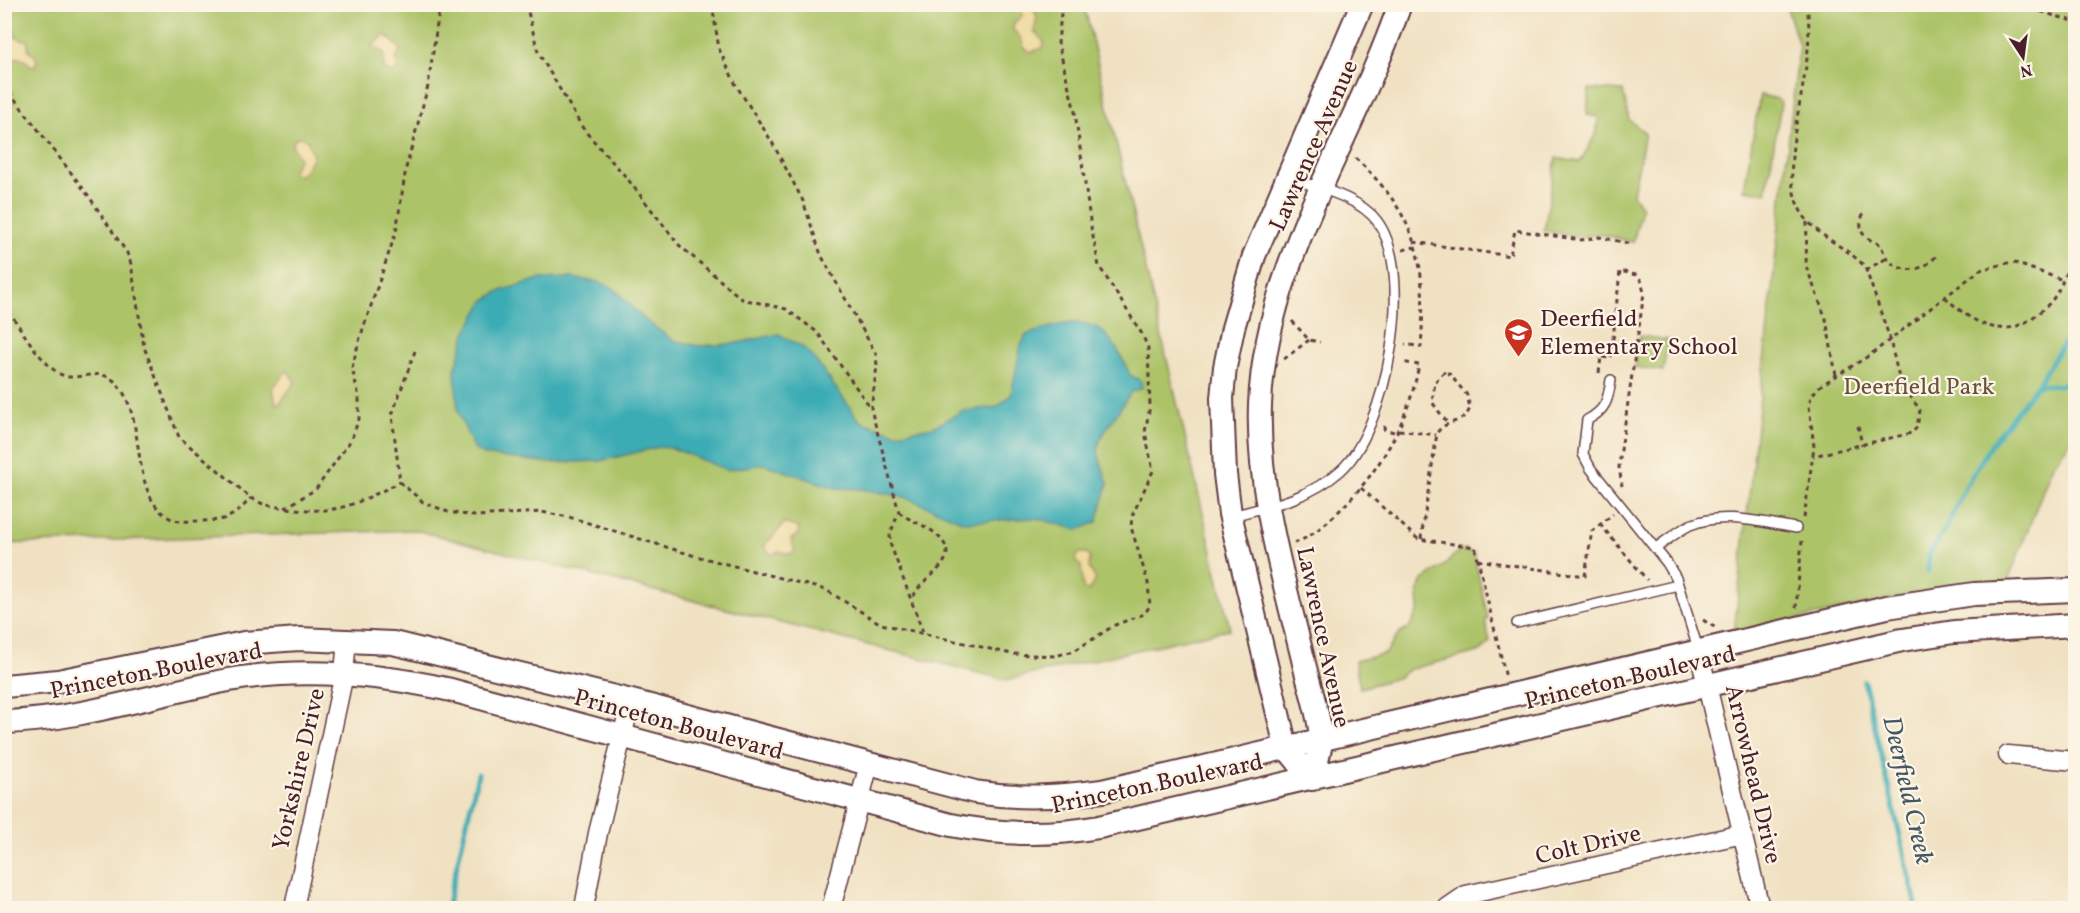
<svg xmlns="http://www.w3.org/2000/svg" width="2080" height="913" viewBox="0 0 2080 913" font-family="Vollkorn,serif">
  <style>
    .green { fill: #acc368; stroke: #7b714a; stroke-width: 1.5 }
    .sand { fill: #eeda9e; stroke: #9c7c64; stroke-width: 1.5 }
    .water { fill: #3aacb4; stroke: #426670; stroke-width: 1.5 }
    .lines { fill: none; stroke-linecap: round; stroke-linejoin: round }
    .stream { stroke: #3aacb4; stroke-width: 5 }
    .service-casing { stroke: #633c42; stroke-width: 12 }
    .minor-casing { stroke: #633c42; stroke-width: 21 }
    .tertiary-casing { stroke: #633c42; stroke-width: 26 }
    .path { stroke: #633c42; stroke-width: 3; stroke-dasharray: 4.5 4.5; stroke-linecap: butt }
    .service { stroke: #fff; stroke-width: 9 }
    .minor { stroke: #fff; stroke-width: 18 }
    .tertiary { stroke: #fff; stroke-width: 22 }
    .labels { text-anchor: middle; stroke-width: 4.5; stroke-linejoin: round; paint-order: stroke }
    .street-label { font-size: 24px; fill: #4a1f2b; stroke: #fcf5e5 }
    .poi-label { font-size: 24px; fill: #4a1f2b; stroke: #fcf5e5; text-anchor: start }
    .park-label { font-size: 24px; fill: #67503d; stroke: #fcf5e5 }
    .water-label { font-size: 26px; font-style: italic; fill: #445762; stroke: #fcf5e5 }
  </style>
  <rect width="100%" height="100%" fill="#fcf5e5"/>
  <filter id="ink" filterUnits="userSpaceOnUse"><feTurbulence type="fractalNoise" baseFrequency=".0167" numOctaves="2"/><feDisplacementMap in="SourceGraphic" scale="12" xChannelSelector="R" yChannelSelector="G"/><feConvolveMatrix kernelMatrix="1 2 1 2 8 2 1 2 1" color-interpolation-filters="sRGB"/></filter>
  <filter id="wash" filterUnits="userSpaceOnUse"><feTurbulence type="fractalNoise" baseFrequency=".008" numOctaves="4" result="noise"/><feDisplacementMap in="SourceGraphic" scale="24" xChannelSelector="R" yChannelSelector="G"/><feGaussianBlur stdDeviation="1.35" result="paint"/><feColorMatrix in="noise" values="0 0 0 0 0 0 0 0 0 0 0 0 0 0 0 0 0 1.4 0 .05"/><feComposite in="paint" operator="in"/></filter>
  <g filter="url(#wash)">
    <rect width="100%" height="100%" fill="#f0e1c2"/>
    <path class="green" d="M4 5H1084L1230 629 1006 680 415 530 5 544Z
      M1786 5H2075V435L2052 467 2008 581 1942 588 1734 633 1799 45Z
      M1589 89 1623 91 1629 120 1645 133 1633 194 1642 208 1633 242 1600 234 1581 237 1544 231 1556 158 1580 162 1597 132 1598 117 1587 115Z
      M1760 95 1777 99 1781 103 1766 193 1744 190Z
      M1640 336 1668 340 1663 371 1635 367Z
      M1460 549 1474 553 1488 619 1485 620 1490 641 1482 651 1410 669 1397 678 1360 688 1355 661 1386 653 1399 634 1409 628 1419 609 1418 592 1423 580 1446 564Z"/>
    <path class="sand" d="M1020 5H1032L1037 17 1034 31 1044 42 1042 48 1031 52 1025 49 1020 37 1013 30 1014 23 1023 15Z
      M8 24 13 28 15 37 27 41 29 51 37 58 35 66 30 65 24 59 9 57 8 50 4 47 5 27Z
      M385 35 401 49 396 59 397 70 392 73 384 69V53L372 46Z
      M297 137C311 137 309 147 313 156L304 172 299 176 292 172C304 149 298 164 292 144Z
      M287 370 295 382 280 403 276 404 273 388Z
      M784 523 799 528 798 535 791 539 795 552 789 554 779 551 771 555 764 546C771 537 778 532 784 523Z
      M1079 553H1086L1090 557 1089 568 1096 579 1088 591 1083 588 1081 566 1075 561Z"/>
    <path class="water" d="M571 278 599 282 613 288 645 320 673 340 699 346 732 344 779 334 804 348 813 357 860 421 896 433 933 427 963 411 997 407 1011 395 1021 345 1026 335C1083 315 1105 315 1130 375L1141 381 1142 388 1131 392 1100 439 1098 453 1108 484 1097 522 1078 530 1036 518 964 522 905 497 861 489 835 488 763 464 727 470 672 448 659 447 600 461 550 463 483 455 474 449 458 412 455 371 466 333 484 301 498 292 539 279Z"/>
    <g class="lines">
      <path class="stream" d="M2037 385H2059L2076 380
        M1928 572 1929 555 1947 526 1966 486 1992 443 2037 385 2076 323
        M1864 681 1917 908
        M447 908 478 774"/>
    </g>
  </g>
  <g filter="url(#ink)">
    <g class="lines">
      <defs>
        <path id="service" d="M1611 380C1608 400 1606 410 1587 420L1583 454 1591 469 1667 563 1676 578 1699 652
          M1231 516C1271 506 1308 499 1340 471 1387 430 1416 273 1377 221 1358 196 1317 188 1288 177
          M1656 548C1667 540 1678 531 1690 525 1723 511 1763 523 1796 528
          M1517 623 1678 585"/>
        <path id="minor" d="M1699 652 1760 908
          M2008 755 2076 761
          M832 905 869 764
          M294 908 344 674 347 639
          M584 908 598 833 631 701
          M1447 908 1466 895 1743 834"/>
        <path id="tertiary" d="M4 686 58 681 244 643 299 639 393 643 631 701 975 792C1019 799 1058 797 1102 791L1887 607 1974 594 2076 590
          M4 722C81 720 154 694 229 680 303 667 378 674 451 690L951 825C1001 835 1049 836 1099 827L1902 640 1954 632 2076 625
          M1312 779 1286 747 1230 514 1225 474 1222 398 1225 367 1233 328 1254 256 1362 4
          M1312 779C1315 767 1321 751 1321 739 1321 720 1307 679 1303 659 1283 576 1257 491 1260 405 1265 263 1355 136 1400 4"/>
      </defs>
      <use href="#service" class="service-casing"/>
      <use href="#minor" class="minor-casing"/>
      <use href="#tertiary" class="tertiary-casing"/>
      <path class="path" d="M526 4 538 52 584 130 626 177 679 245 742 299 786 309 817 332 870 407
        M712 4 719 49 736 85 772 142 803 201 821 255 876 354 877 366 871 409 899 512 890 534V543L924 635
        M1806 4C1821 66 1771 162 1802 213 1817 238 1847 246 1865 267L1889 336 1900 382 1920 410 1917 427 1912 433 1813 456
        M2015 4 2076 22
        M4 85 88 195 127 253 131 264 144 347 179 437 251 498 265 505 285 508 316 489 351 440 359 419V397L352 368 359 341 396 232 406 168 428 86 440 4
        M1355 158C1419 216 1427 265 1421 347L1405 344
        M1863 214C1857 232 1863 238 1880 244 1882 248 1884 253 1886 257 1901 277 1927 271 1938 253
        M1807 222 1806 266 1826 319 1836 375
        M1414 242 1510 256 1515 230 1581 240 1599 237 1632 244
        M1403 250 1415 247
        M1866 270 1887 258
        M1945 297C1972 323 2004 343 2037 314 2044 309 2052 302 2056 294 2064 281 2068 265 2076 251
        M4 303C16 321 46 375 69 377 85 378 99 369 113 380 149 411 127 492 168 517 177 523 189 521 199 521 226 521 233 518 251 498
        M1292 321 1309 340 1320 342
        M415 351 392 415 400 482 423 502 448 512 474 516 541 512 569 517 692 555 826 590 881 624 1012 654 1055 656 1074 651 1115 625 1144 614 1150 606 1148 583 1131 527 1132 516 1153 471 1145 432 1150 406 1148 348 1142 334 1099 266 1091 227 1075 112 1058 43 1062 4
        M1284 359 1309 340
        M1599 373 1601 357 1611 358 1620 271 1636 275 1641 280 1644 293 1621 450 1619 467 1622 486
        M1385 426 1384 429 1397 433
        M1858 426 1862 445
        M1399 430 1436 435
        M1361 488 1418 539 1475 547 1506 678
        M287 508C340 515 353 505 400 482
        M899 512C910 522 928 525 939 537 965 563 919 577 913 598
        M1804 518 1814 447 1809 406 1811 396 1820 386 1870 355 1980 270 2012 262 2063 280
        M1600 524 1647 580
        M1421 539 1437 433C1445 419 1464 425 1470 408L1467 395 1446 370 1435 382 1432 402 1448 424
        M1294 543C1312 537 1324 525 1338 512 1380 471 1408 423 1419 365L1402 362
        M1478 560 1585 576 1592 531 1613 514
        M1796 608 1802 540
        M1703 620 1716 628"/>
      <use href="#service" class="service"/>
      <use href="#minor" class="minor"/>
      <use href="#tertiary" class="tertiary"/>
    </g>
  </g>
  <defs>
    <symbol id="school-pin" viewBox="-11 -11 22 30"><path d="M0 17L-7.5 6A9.5 9.5 0 1 1 7.5 6Z" fill="#c8321e" stroke="#fcf5e5"/><path d="M0-5L7-2L0 1L-7-2ZM-4 1L0 2.5L4 1V4Q0 6-4 4Z" fill="#fff"/></symbol>
  </defs>
  <g fill-rule="evenodd">
    <use href="#school-pin" x="1502" y="316" width="33" height="45"/>
  </g>
  <g class="labels">
    <g class="street-label">
      <text transform="translate(1313 145) rotate(-66)" y="8">Lawrence Avenue</text>
      <text transform="translate(1324 637) rotate(78)" y="8">Lawrence Avenue</text>
      <text transform="translate(156 670) rotate(-11)" y="8">Princeton Boulevard</text>
      <text transform="translate(1630 677) rotate(-13)" y="8">Princeton Boulevard</text>
      <text transform="translate(679 724) rotate(15)" y="8">Princeton Boulevard</text>
      <text transform="translate(298 769) rotate(-77)" y="8">Yorkshire Drive</text>
      <text transform="translate(1754 774) rotate(77)" y="8">Arrowhead Drive</text>
      <text transform="translate(1157 783) rotate(-12)" y="8">Princeton Boulevard</text>
      <text transform="translate(1588 844) rotate(-13)" y="8">Colt Drive</text>
    </g>
    <g class="poi-label">
      <text x="1540" y="326">Deerfield<tspan x="1540" dy="28">Elementary School</tspan></text>
    </g>
    <g class="park-label">
      <text x="1919" y="394">Deerfield Park</text>
    </g>
    <g class="water-label">
      <text transform="translate(1909 790) rotate(77)" y="9">Deerfield Creek</text>
    </g>
  </g>
  <rect width="2080" height="913" fill="none" stroke="#fcf5e5" stroke-width="24"/>
  <g transform="translate(2023 57) rotate(167)" stroke="#fcf5e5" stroke-width="4.5" paint-order="stroke">
  <path d="M0-4.5L10 22L0 15L-10 22Z" fill="#4a1f2b"/>
  <text y="-9" font-size="16" font-weight="bold" text-anchor="middle" fill="#4a1f2b">N</text>
  </g>
</svg>
